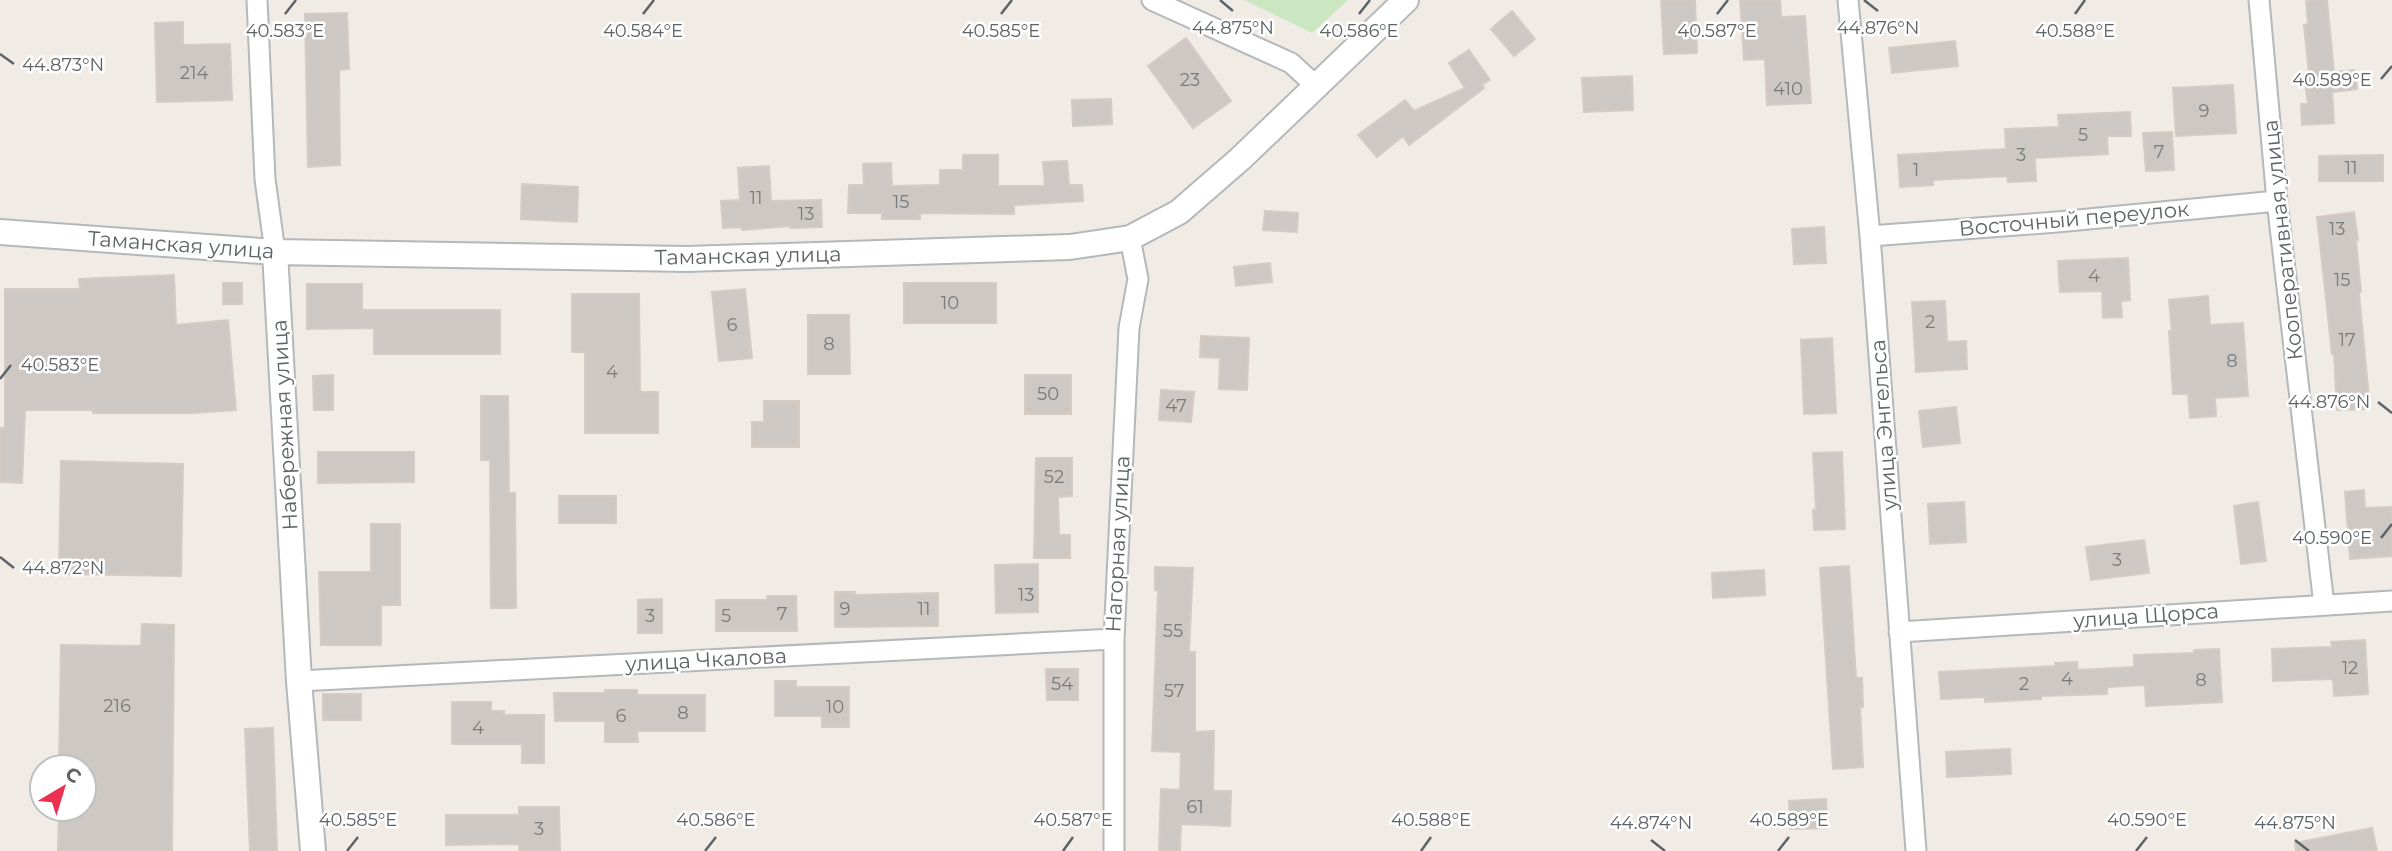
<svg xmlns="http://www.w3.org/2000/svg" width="2392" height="851" viewBox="0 0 2392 851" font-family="Montserrat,sans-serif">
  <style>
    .green { fill: #cbe7c2 }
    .building { fill: #cdc8c4; stroke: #d5cbc3; stroke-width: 2 }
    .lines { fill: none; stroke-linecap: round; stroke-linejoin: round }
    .minor-casing { stroke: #b3b8ba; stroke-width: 23 }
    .tertiary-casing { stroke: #b3b8ba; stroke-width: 28 }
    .minor { stroke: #fff; stroke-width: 19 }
    .tertiary { stroke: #fff; stroke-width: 24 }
    .ticks { fill: none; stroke: #5d6366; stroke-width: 2.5 }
    .labels { text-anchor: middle; stroke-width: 5; stroke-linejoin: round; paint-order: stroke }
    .number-label { font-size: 18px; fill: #797c7e }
    .street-label { font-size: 21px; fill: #5d6366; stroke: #fff }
    .ticks-label { font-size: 18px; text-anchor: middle; fill: #5d6366; stroke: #fff; stroke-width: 5; stroke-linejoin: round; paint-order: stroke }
  </style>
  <rect width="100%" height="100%" fill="#f0ebe5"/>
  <path class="green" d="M1244 0H1348L1312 33Z"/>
  <path class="building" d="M1661 0H1695L1697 53 1664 54Z
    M1740 0H1780L1781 17 1805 16 1811 103 1767 105 1765 59 1744 60Z
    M2306 0H2327L2334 72 2355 70 2357 89 2332 92 2334 123 2302 125 2301 104H2308L2304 75H2309L2304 25 2308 24Z
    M1512 11 1535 39 1514 56 1491 29Z
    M347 13 349 69 339 70 340 165 308 167 305 14Z
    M183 22V45L230 44 232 100 157 102 155 23Z
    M1186 38 1231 101 1193 128 1148 66Z
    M1955 41 1958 66 1892 73 1889 48Z
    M1469 50 1490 80 1482 85 1484 88 1409 145 1403 136 1377 157 1358 135 1405 100 1414 111 1465 88 1449 63Z
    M1632 76 1633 110 1584 112 1582 78Z
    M2233 85 2236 133 2176 136 2173 88Z
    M1111 99 1112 124 1073 126 1072 100Z
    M2130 112 2131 136H2107L2108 154 2035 158 2036 181 2008 182 2007 176 1933 180V185L1900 187 1898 155 2006 149 2005 129 2059 127 2058 115Z
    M2172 132 2174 170 2146 171 2143 133Z
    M963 155H998V186H1045L1043 162 1067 161 1069 185H1082L1083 201 1014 205V214L920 213V219H882V213H848L849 185H864L863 164 891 163 892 186 940 185V170H963Z
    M2383 155V181H2319V156Z
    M769 166 771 201 821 200 822 227 790 228V226L742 230V227L723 228 721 201 740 200 738 168Z
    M522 184 578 187 577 222 521 219Z
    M1265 211 1298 213 1297 232 1263 230Z
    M2354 212 2358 240H2356L2361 292 2359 293 2370 409 2337 410 2334 354H2332L2317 217Z
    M1824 227 1826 263 1794 264 1792 229Z
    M2128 258 2130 300 2121 301 2122 317 2103 318 2102 291 2060 292 2058 261Z
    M1270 263 1272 282 1236 286 1234 267Z
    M174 275 176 325 228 320 236 410 192 413H93V410H25L22 483 0 482V428H5V289H80L79 279Z
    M223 283H242V304H223Z
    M904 283H996V323H904Z
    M307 284H362V310H500V354H374V328L307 329Z
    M745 289 752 358 719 361 712 292Z
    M572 294H639L640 392H658V433H585V352H572Z
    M2208 296 2210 325 2243 323 2248 396 2215 398 2216 416 2190 418 2188 394H2173L2169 331H2172L2169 300Z
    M1945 301 1947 342 1966 341 1967 369 1916 372 1912 302Z
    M808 315H849L850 374H808Z
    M1201 336 1249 338 1247 390 1219 389 1220 358 1200 357Z
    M1832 338 1836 413 1804 414 1801 340Z
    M333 375V410H314L313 376Z
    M1025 375H1071V414H1025Z
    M1161 390 1194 392 1191 422 1159 420Z
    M481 396H508L509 493H515L516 608H491L490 460H481Z
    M764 401H799V447H752V422H764Z
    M1956 407 1960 443 1923 447 1919 411Z
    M318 452H414V482L318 483Z
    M1842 452 1845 529 1814 530 1813 510 1816 509 1813 453Z
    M1036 458H1072V496L1058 497 1059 535H1070V558H1034Z
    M61 461 183 464 181 576 59 574Z
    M2364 490 2365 508 2392 507V556L2350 559 2345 492Z
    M559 496H616V523H559Z
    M1964 502 1966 542 1930 544 1928 504Z
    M2258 502 2266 561 2241 564 2234 506Z
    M371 524H400V605H381V645H321L319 572H371Z
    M2144 540 2149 573 2091 580 2086 547Z
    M1038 564V612L996 613 995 565Z
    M1849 566 1856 678H1862L1863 707H1860L1863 767 1833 769 1820 568Z
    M1155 567 1193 568 1189 652H1195V732L1214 731 1213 791H1231L1230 826 1181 824 1180 851H1159L1161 789 1180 790 1181 752 1152 751 1158 590H1155Z
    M1764 570 1765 595 1713 598 1712 573Z
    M835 592H855V595L938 593V626L835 627Z
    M767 596H796L797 631H716V600H767Z
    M662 599V633H638V600Z
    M142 624 174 625 172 851H58L59 809H84V767H59L61 645 141 646Z
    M2365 640 2368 694 2334 696 2333 679 2273 681 2272 649 2332 647 2331 642Z
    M2219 649 2222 702 2146 706 2145 685 2107 687V694L2041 696V699L1985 702V697L1941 699 1939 672 2056 666 2055 663 2077 662 2078 670 2134 667V655L2194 653V650Z
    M1046 669H1078V700H1047Z
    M775 681H796V687H849V727H822V716H775Z
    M605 690H637V695H705V731H637L638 742H605V721H555L554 693H605Z
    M323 694H361V720H323Z
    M452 702H491V711H504V715H544V763H522V744H452Z
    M273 728 277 851H250L245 729Z
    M2010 749 2011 774 1947 777 1946 752Z
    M1826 799 1828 828 1790 829 1789 801Z
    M519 807H559L560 851H519V844L446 845V815H519Z
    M2372 828 2377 851H2296L2295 843Z"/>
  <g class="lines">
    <defs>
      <path id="minor" d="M257 0 265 179 275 252
        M1152 0 1291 63 1317 87
        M1848 0 1870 236 1916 851
        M2259 0 2277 201 2324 605
        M1870 236 2057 222 2277 201
        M1899 632 2392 601
        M299 681 1114 639
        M1114 851V639L1129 328 1138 279 1130 238"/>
      <path id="tertiary" d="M0 232 275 252 687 259 1070 247 1130 238 1179 212 1240 159 1406 0
        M275 252 299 681 313 851"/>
    </defs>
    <use href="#minor" class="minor-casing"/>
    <use href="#tertiary" class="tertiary-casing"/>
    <use href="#minor" class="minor"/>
    <use href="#tertiary" class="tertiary"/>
  </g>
  <path class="ticks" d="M1220 0 1233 11M1864 0 1878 11M285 14 296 0M643 14 654 0M1001 14 1012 0M1359 14 1370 0M1717 14 1728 0M2075 14 2085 0M0 54 14 64M2381 79 2392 66M0 379 11 365M2378 402 2392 413M2381 538 2392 524M0 557 14 568M1651 840 1665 851M2295 840 2309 851M347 851 358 837M705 851 716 837M1063 851 1073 837M1421 851 1431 837M1778 851 1789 837M2136 851 2147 837"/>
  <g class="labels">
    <g class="number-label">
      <text x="194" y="79">214</text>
      <text x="1190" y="86">23</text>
      <text x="1788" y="95">410</text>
      <text x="2204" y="117">9</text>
      <text x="2083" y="141">5</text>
      <text x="2159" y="158">7</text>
      <text x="2021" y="161">3</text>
      <text x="2351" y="174">11</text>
      <text x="1916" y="176">1</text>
      <text x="756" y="204">11</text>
      <text x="901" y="208">15</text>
      <text x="806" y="220">13</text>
      <text x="2337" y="235">13</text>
      <text x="2094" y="282">4</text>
      <text x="2342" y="286">15</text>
      <text x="950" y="309">10</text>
      <text x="1930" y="328">2</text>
      <text x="732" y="331">6</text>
      <text x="2347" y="346">17</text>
      <text x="829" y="350">8</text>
      <text x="2232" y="367">8</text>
      <text x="612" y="378">4</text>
      <text x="1048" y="400">50</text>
      <text x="1176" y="412">47</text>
      <text x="1054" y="483">52</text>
      <text x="2117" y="566">3</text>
      <text x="1026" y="601">13</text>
      <text x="845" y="615">9</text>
      <text x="924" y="615">11</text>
      <text x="782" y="620">7</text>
      <text x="650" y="622">3</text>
      <text x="726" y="622">5</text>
      <text x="1173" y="637">55</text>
      <text x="2350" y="674">12</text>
      <text x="2067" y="685">4</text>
      <text x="2201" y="686">8</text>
      <text x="1062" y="690">54</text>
      <text x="2024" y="690">2</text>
      <text x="1174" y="697">57</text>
      <text x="117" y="712">216</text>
      <text x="835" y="713">10</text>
      <text x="683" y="719">8</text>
      <text x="621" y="722">6</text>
      <text x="478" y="734">4</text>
      <text x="1195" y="813">61</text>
      <text x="539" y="835">3</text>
    </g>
    <g class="street-label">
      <text transform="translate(2074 219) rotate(-5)" y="7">Восточный переулок</text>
      <text transform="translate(2283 240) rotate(-96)" y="7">Кооперативная улица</text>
      <text transform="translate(181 245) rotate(4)" y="7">Таманская улица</text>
      <text transform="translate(748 256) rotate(-1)" y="7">Таманская улица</text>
      <text transform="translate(285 425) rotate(-93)" y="7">Набережная улица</text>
      <text transform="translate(1884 425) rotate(-94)" y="7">улица Энгельса</text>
      <text transform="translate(1118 544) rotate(-87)" y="7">Нагорная улица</text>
      <text transform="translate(2146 616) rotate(-4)" y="7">улица Щорса</text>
      <text transform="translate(706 660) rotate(-3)" y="7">улица Чкалова</text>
    </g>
  </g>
  <g class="ticks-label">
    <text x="1233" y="34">44.875°N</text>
    <text x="1878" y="34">44.876°N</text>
    <text x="643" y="37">40.584°E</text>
    <text x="1001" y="37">40.585°E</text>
    <text x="1359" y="37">40.586°E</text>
    <text x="1717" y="37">40.587°E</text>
    <text x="2075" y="37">40.588°E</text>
    <text x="285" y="37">40.583°E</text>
    <text x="63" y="71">44.873°N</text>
    <text x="2332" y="86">40.589°E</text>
    <text x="60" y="371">40.583°E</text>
    <text x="2329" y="408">44.876°N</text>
    <text x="2332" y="544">40.590°E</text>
    <text x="63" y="574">44.872°N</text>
    <text x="358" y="826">40.585°E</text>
    <text x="716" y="826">40.586°E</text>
    <text x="1073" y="826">40.587°E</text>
    <text x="1431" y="826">40.588°E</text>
    <text x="1789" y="826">40.589°E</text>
    <text x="2147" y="826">40.590°E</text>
    <text x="1651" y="829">44.874°N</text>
    <text x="2295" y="829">44.875°N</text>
  </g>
  <g transform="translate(63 788) rotate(38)"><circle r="33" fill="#ffffff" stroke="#bec1c2" stroke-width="2"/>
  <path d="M0-5L12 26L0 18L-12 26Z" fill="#ed2f51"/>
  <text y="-10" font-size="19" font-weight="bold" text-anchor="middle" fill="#5d6366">С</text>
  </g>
</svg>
